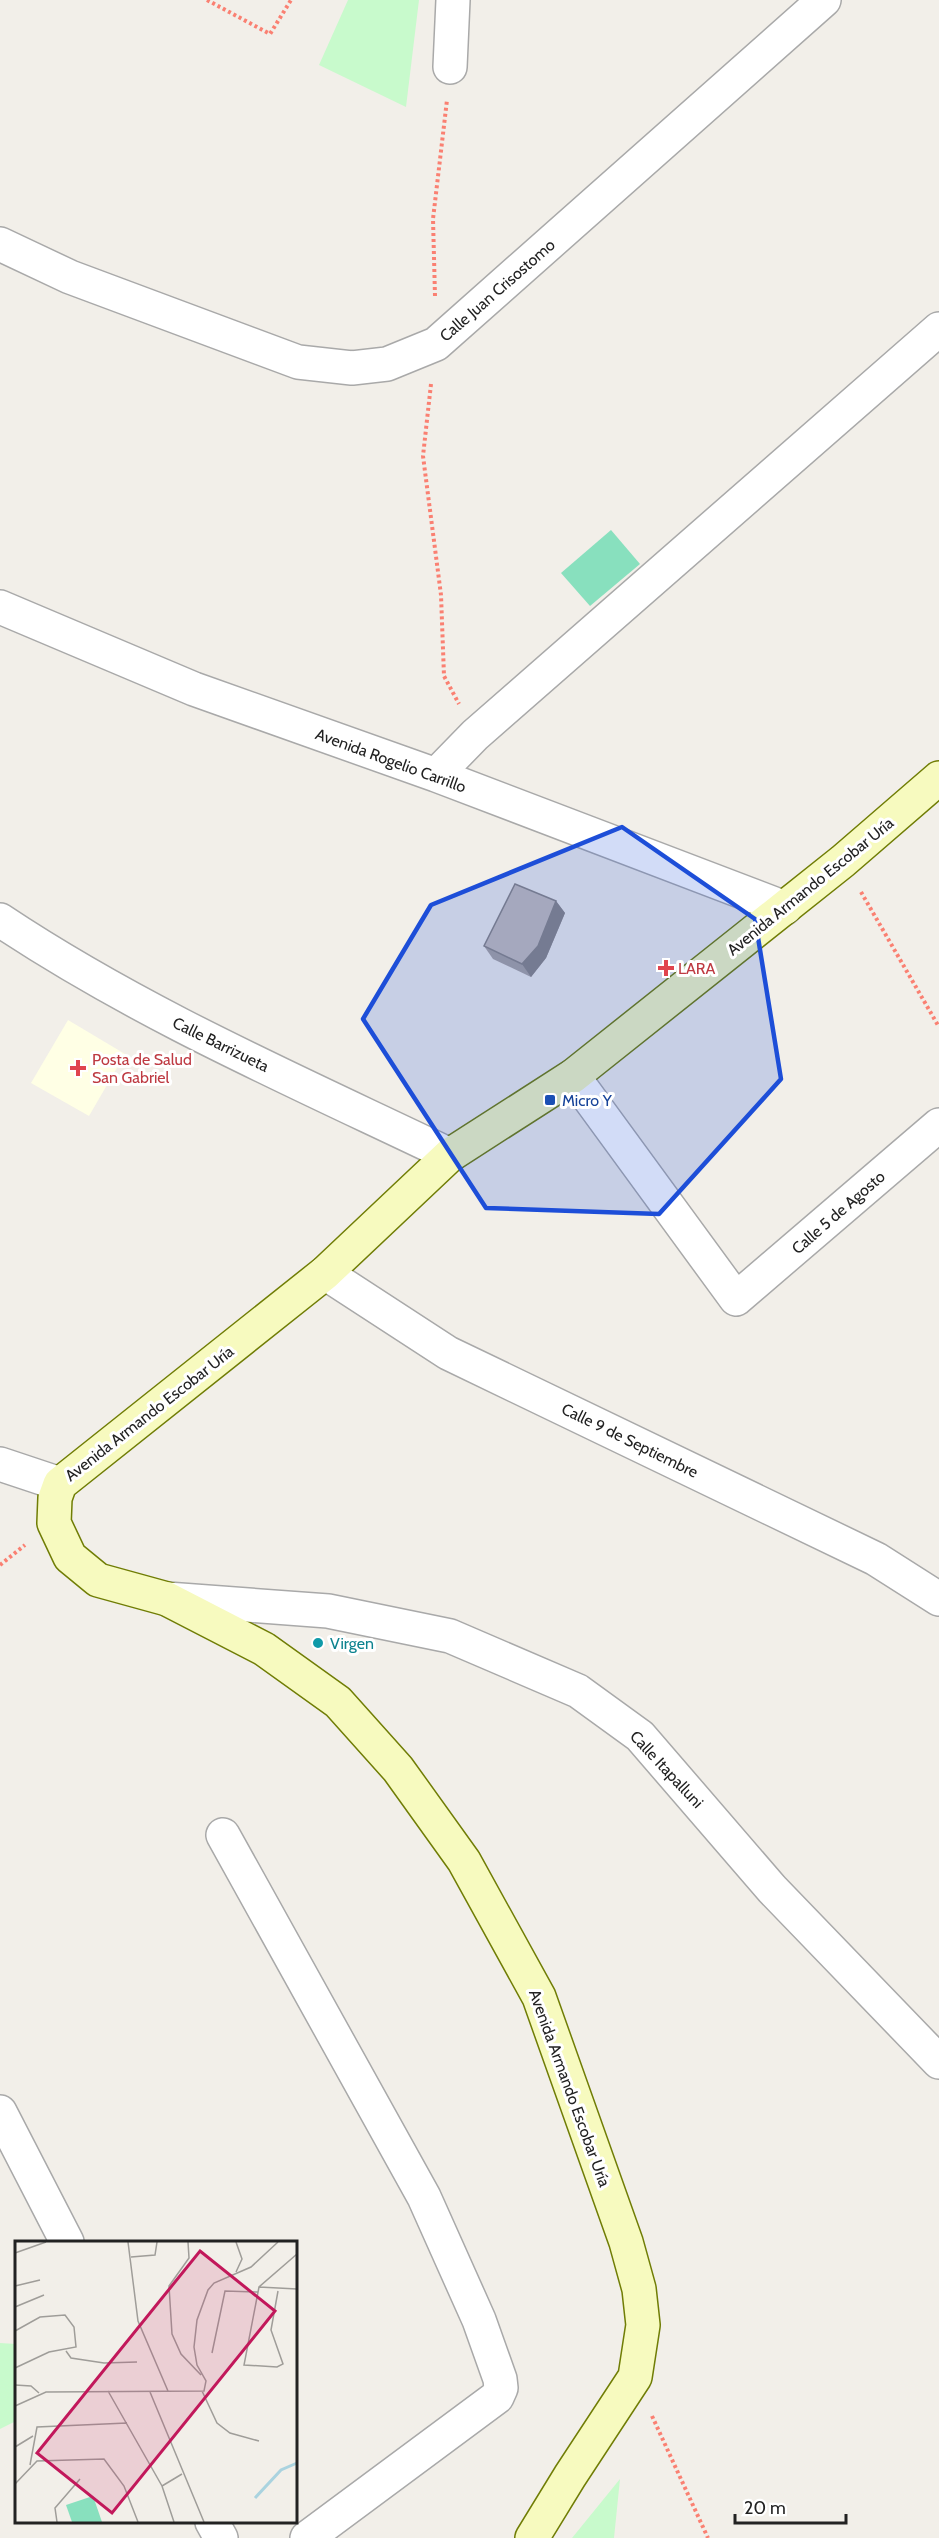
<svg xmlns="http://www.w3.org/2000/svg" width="939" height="2538" viewBox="0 0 939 2538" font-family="Cabin,sans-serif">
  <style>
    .education { fill: #ffffe5 }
    .park { fill: #c8facc }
    .pitch { fill: #88e0be }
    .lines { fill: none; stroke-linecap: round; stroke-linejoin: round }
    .street-casing { stroke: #a9a9a9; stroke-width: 36 }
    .secondary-casing { stroke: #707d05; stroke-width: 36 }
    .path { stroke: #fa8072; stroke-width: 4; stroke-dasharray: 3 3; stroke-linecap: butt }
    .street { stroke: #fff; stroke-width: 33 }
    .secondary { stroke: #f7fabf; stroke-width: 33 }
    .wall { fill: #aba49e }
    .shaded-wall { fill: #8b8681 }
    .building { fill: #c7bfb8; stroke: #8b8681; stroke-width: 1.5 }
    .marked { fill: #1d4ed8; fill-opacity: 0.2; stroke: #1d4ed8; stroke-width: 4.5; stroke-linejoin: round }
    .health-dot { fill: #e0444e; stroke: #fff; stroke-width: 2 }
    .transit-dot { fill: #1a4fb4; stroke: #fff; stroke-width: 2 }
    .culture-dot { fill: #0f9aa8; stroke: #fff; stroke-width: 2 }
    .labels { text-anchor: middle; stroke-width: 6; stroke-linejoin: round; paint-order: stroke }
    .street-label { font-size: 16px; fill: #222; stroke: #fff }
    .health-label { font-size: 16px; fill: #be3a42; stroke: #fff; text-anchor: start }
    .transit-label { font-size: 16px; fill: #164399; stroke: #fff; text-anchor: start }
    .culture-label { font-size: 16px; fill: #0d838f; stroke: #fff; text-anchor: start }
    .inset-river { fill: none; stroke: #aad3df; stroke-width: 3 }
    .inset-road { fill: none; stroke: #9f9d99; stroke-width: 1.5 }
    .view { fill: #c2185b; fill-opacity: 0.15; stroke: #c2185b; stroke-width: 3 }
    .inset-edge { fill: none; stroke: #222; stroke-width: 3 }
  </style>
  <rect width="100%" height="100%" fill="#f2efe9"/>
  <path class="education" d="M68 1020 125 1054 89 1116 31 1083Z"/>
  <path class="park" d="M348 0H419L406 107 319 65Z
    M0 2343 16 2344V2421L0 2429Z
    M620 2479 614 2538H572Z"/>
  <path class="pitch" d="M611 530 640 564 590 606 561 573Z"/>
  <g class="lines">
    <defs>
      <path id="street" d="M450 67 453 0
        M0 244 70 277 298 362 352 368 387 364 436 344 824 0
        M0 607 194 689 436 775 785 908
        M436 775 475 735 939 329
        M0 920C141 1014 298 1082 450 1155
        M573 1076 736 1299 939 1125
        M325 1273 448 1353 876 1559 939 1599
        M0 1464 60 1484
        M167 1599 328 1611 450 1636 578 1691 640 1736 772 1889 939 2062
        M223 1835 424 2197 479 2320 500 2379 501 2388 497 2397 307 2538
        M0 2112 67 2242
        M212 2522 221 2538"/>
      <path id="secondary" d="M532 2538 570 2476 635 2377 643 2325 639 2289 626 2242 539 1997 464 1861 398 1769 338 1702 264 1649 167 1599 98 1580 70 1557 54 1523 55 1498 60 1484 325 1273 450 1155 573 1076 843 861 939 778"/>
    </defs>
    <use href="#street" class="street-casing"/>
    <use href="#secondary" class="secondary-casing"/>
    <path class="path" d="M207 0 270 34 291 0
      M435 296 433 219 447 100
      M431 384 423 456 441 595 444 676 459 704
      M861 892 939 1027
      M0 1565 25 1545
      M652 2416 708 2538"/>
    <use href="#street" class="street"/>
    <use href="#secondary" class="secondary"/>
  </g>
  <path class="wall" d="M556 901 565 913 546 958 531 977 493 959 484 946Z"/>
  <path class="shaded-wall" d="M556 901 565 913 546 958 531 977 522 964Z"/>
  <path class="building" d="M515 884 556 901 538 946 522 964 484 946Z"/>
  <path class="marked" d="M622 827 755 919 781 1079 659 1214 486 1208 363 1019 431 905Z"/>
  <g class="health-dot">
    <path d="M663 959h6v6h6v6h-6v6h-6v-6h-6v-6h6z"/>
    <path d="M75 1059h6v6h6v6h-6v6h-6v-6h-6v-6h6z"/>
  </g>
  <rect class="transit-dot" x="544" y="1094" width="12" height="12" rx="3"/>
  <circle class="culture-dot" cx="318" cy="1643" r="6"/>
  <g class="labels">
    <g class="street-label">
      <text transform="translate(497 290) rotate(-41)" y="6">Calle Juan Crisostomo</text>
      <text transform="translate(391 760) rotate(20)" y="6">Avenida Rogelio Carrillo</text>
      <text transform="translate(810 886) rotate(-39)" y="6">Avenida Armando Escobar Uría</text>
      <text transform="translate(221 1044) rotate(26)" y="6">Calle Barrizueta</text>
      <text transform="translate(838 1212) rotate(-41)" y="6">Calle 5 de Agosto</text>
      <text transform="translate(149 1413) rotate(-38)" y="6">Avenida Armando Escobar Uría</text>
      <text transform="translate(630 1440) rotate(26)" y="6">Calle 9 de Septiembre</text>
      <text transform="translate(667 1769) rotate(47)" y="6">Calle Itapalluni</text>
      <text transform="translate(570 2088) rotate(70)" y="6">Avenida Armando Escobar Uría</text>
    </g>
    <g class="health-label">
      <text x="678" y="974">LARA</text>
      <text x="92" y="1065">Posta de Salud<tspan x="92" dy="18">San Gabriel</tspan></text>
    </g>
    <g class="transit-label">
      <text x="562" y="1106">Micro Y</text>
    </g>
    <g class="culture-label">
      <text x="330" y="1649">Virgen</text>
    </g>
  </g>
  <g transform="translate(15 2241)">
    <rect width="282" height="282" fill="#f2efe9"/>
    <path d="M78 255 87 281H57L51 264Z" fill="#88e0be"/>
    <path class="inset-river" d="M240 257 266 229 282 222"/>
    <path class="inset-road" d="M113 1 123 80 153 150M173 1 174 17 154 45 157 93 166 113 186 134M0 12 31 1M116 16 140 14 142 1M221 31 227 18 221 1M0 45 25 39M244 46 282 48M263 50 256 89 268 123 262 126 229 124 244 46 282 13M0 66 29 54M0 90 25 76 50 74 59 86 61 106 34 111 0 127M51 110 56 117 89 122 122 121M197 112 210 50 243 51M0 144 16 145 24 152M93 150 147 245 159 281M187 150 202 182 215 192 244 200M135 151 189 281M0 165 31 151 189 150 191 140 182 124 179 106 182 79 193 49 199 42 236 26 263 1M0 206 18 195M15 224 22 186 112 182M0 243 22 220 89 218 109 245 123 281M147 245 167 233M42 281 40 267 65 238"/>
    <path class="view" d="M185 10 260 70 97 272 22 212Z"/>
    <rect width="282" height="282" class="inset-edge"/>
  </g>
  <path d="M735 2514v9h111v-9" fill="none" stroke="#222222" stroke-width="3"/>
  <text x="744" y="2514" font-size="18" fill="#222222" stroke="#ffffff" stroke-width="4.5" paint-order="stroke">20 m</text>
</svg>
